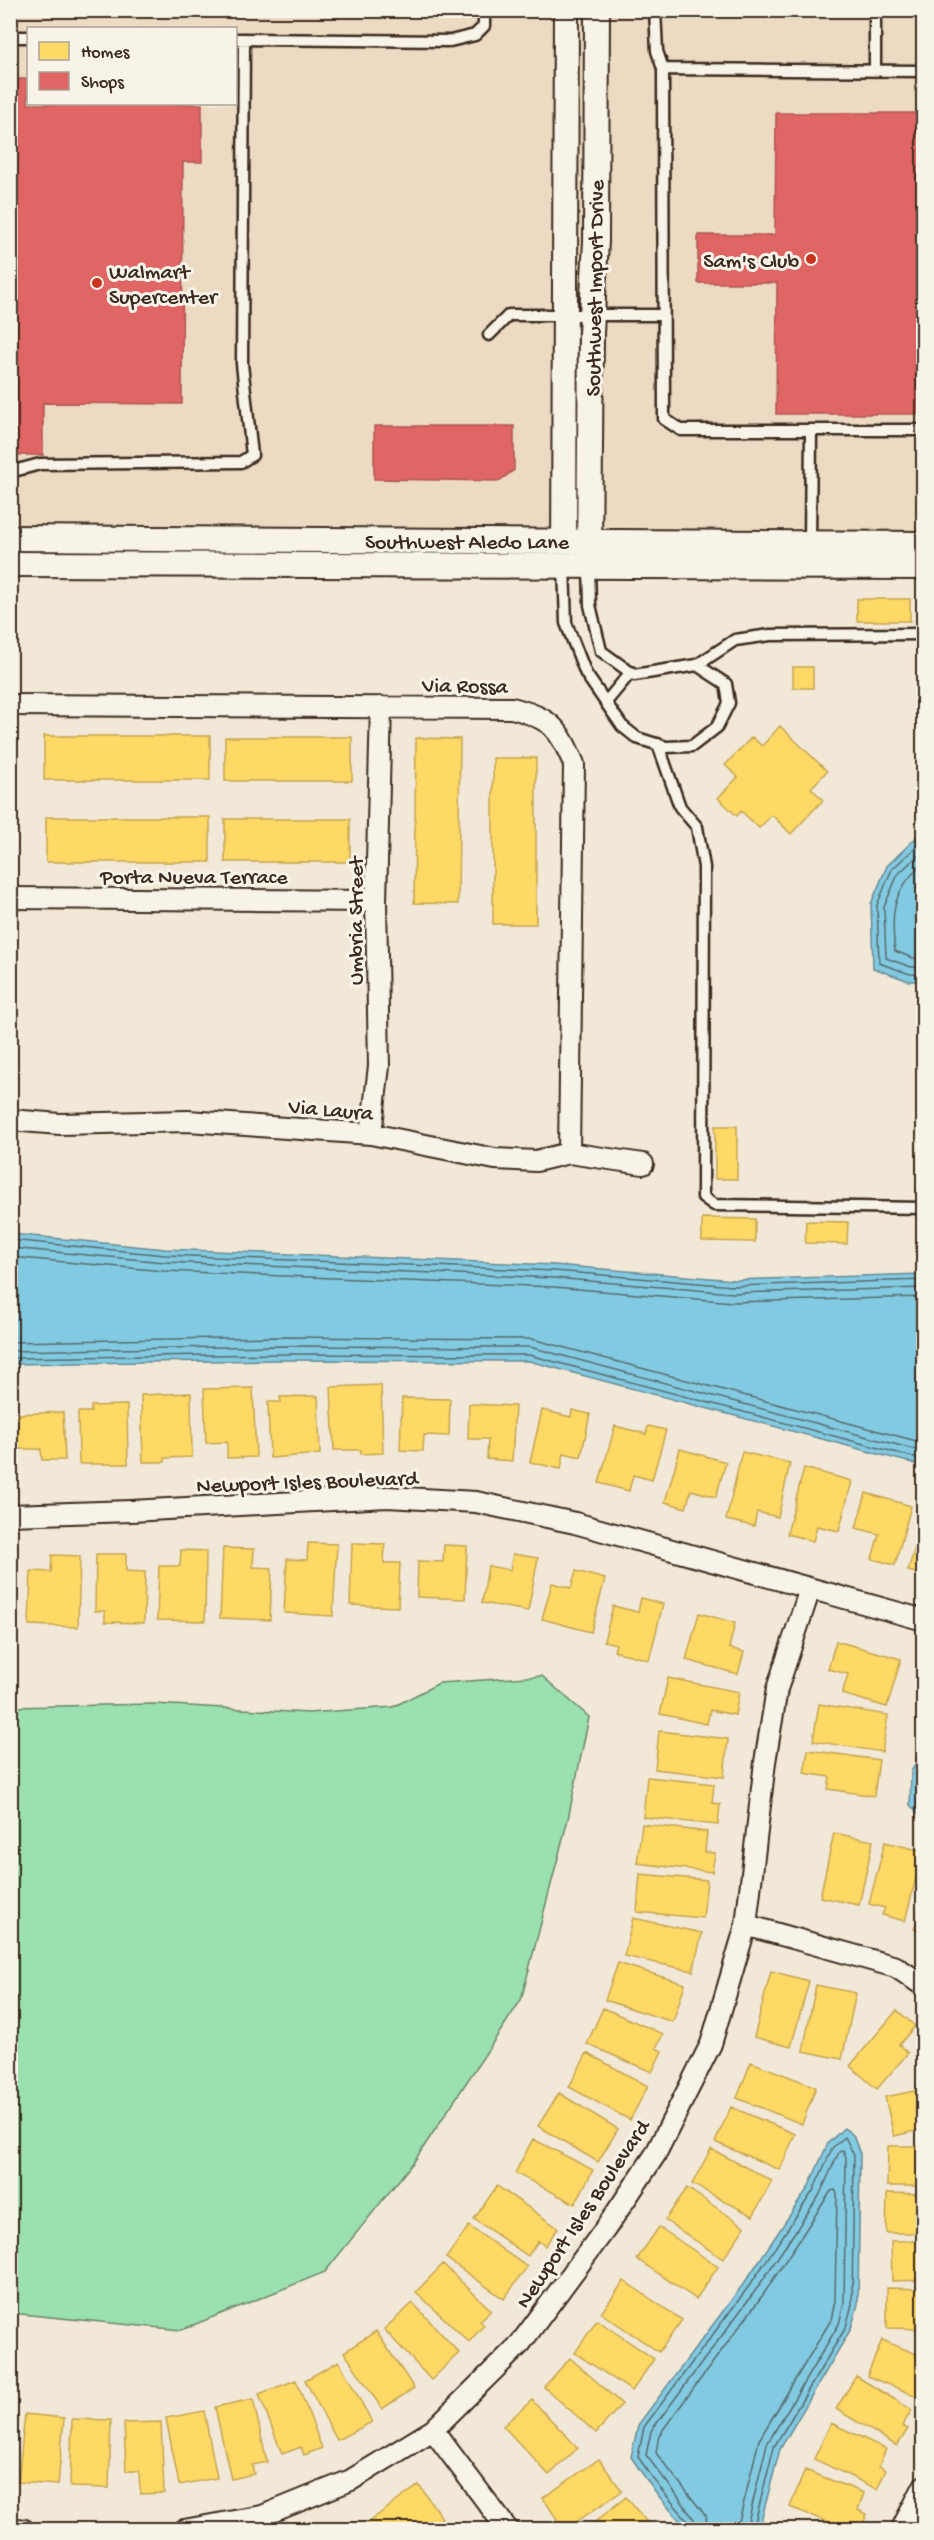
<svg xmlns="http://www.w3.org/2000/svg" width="934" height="2540" viewBox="0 0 934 2540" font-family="'Gochi Hand',sans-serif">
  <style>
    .built { fill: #eddac2; fill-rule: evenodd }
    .green { fill: #9ae1af; stroke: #6a8666; stroke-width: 1.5 }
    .water { fill: #82cae2; stroke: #668a94; stroke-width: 1.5 }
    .homes { fill: #ffd966; stroke: #c4a450; stroke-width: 1.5 }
    .shops { fill: #e06666; stroke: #ae5450; stroke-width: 1.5 }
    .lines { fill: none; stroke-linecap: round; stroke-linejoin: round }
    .shore { stroke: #576a6c; stroke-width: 1.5 }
    .service-casing { stroke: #3b2a1e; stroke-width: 15 }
    .minor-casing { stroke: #3b2a1e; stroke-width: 24 }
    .tertiary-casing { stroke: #3b2a1e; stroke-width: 28 }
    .service { stroke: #f7f3e8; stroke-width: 10 }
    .minor { stroke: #f7f3e8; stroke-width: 20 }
    .tertiary { stroke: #f7f3e8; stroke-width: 24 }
    .poi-dot { fill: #c8321e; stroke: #f7f3e8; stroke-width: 2 }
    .labels { text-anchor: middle; stroke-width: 6; stroke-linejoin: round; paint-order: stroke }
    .poi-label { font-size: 22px; fill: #3b2a1e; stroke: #f7f3e8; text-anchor: end }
    .street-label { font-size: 22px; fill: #3b2a1e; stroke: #f7f3e8 }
  </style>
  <rect width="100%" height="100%" fill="#f2e8d7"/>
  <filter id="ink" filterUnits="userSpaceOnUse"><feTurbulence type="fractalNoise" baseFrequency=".0167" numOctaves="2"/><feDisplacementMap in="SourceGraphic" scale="12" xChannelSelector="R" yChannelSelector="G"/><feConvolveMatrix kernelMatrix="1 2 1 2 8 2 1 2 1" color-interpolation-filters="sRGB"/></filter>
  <g filter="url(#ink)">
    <path class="built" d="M587 10 585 241 578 529H574L577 11Z
      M11 11H556L554 529 11 526ZM28 28H236V104H28Z
      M608 11H923V532L599 530Z"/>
    <path class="green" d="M542 1676 589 1717 568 1819 521 2000 415 2160 325 2272 181 2330 11 2313V1707L154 1704 308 1713 393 1707 439 1683Z"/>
    <path class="water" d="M923 831V981H909L873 968 871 904 887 866Z
      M11 1234 165 1249 555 1265 734 1280 923 1274V1466L529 1361 280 1360 11 1364Z
      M923 1750V1819L910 1805 911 1772Z
      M844 2128 853 2135 860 2154 858 2304 851 2329 780 2449 759 2529H687L655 2492 631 2457 638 2425 747 2279 808 2188 828 2143Z"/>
    <path class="homes" d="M857 599H910V621H857Z
      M793 667H813V688H793Z
      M780 726 827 771 811 788 823 800 791 834 772 815 759 828 741 811 737 816 718 798 738 777 725 765 752 737 762 746Z
      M44 736H210V780H44Z
      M225 737H352V781H225Z
      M416 738 460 739 458 904 414 903Z
      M493 758H536V924H493Z
      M46 817H210V862H46Z
      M225 819H350V862H225Z
      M715 1126H737V1179H715Z
      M702 1218 755 1219V1242L702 1241Z
      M806 1221 848 1222 847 1244 805 1243Z
      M381 1385 383 1453 361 1454V1450H334L331 1387Z
      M253 1388 256 1457 227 1458V1442L206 1443 204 1389Z
      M191 1393 192 1457 165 1458V1462H143L141 1395Z
      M318 1396 320 1454 270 1458 268 1402H281L280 1397Z
      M402 1398 450 1399 449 1436 424 1435 423 1451 400 1450Z
      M469 1404 515 1406 512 1461 487 1459 488 1439H468Z
      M127 1405 128 1464H79L78 1412H91V1406Z
      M542 1410 571 1417 572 1410 590 1414 581 1457 564 1453 561 1469 530 1462Z
      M63 1412 65 1460H42L41 1449H17L16 1414Z
      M615 1426 646 1434 648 1426 666 1430 652 1480 633 1475 629 1491 599 1483Z
      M680 1449 726 1462 716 1497 691 1490 686 1508 665 1502Z
      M742 1452 790 1463 778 1517 757 1512 754 1526 726 1520Z
      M804 1468 852 1481 839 1531 817 1526 813 1541 787 1534Z
      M866 1493 911 1506 895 1565 872 1559 879 1534 856 1528Z
      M924 1516V1575L908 1571Z
      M308 1543 337 1544 333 1616 284 1613 287 1559 307 1560Z
      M352 1543 385 1544 384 1563H400L398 1607 350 1605Z
      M444 1545 467 1546 465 1599 417 1597 418 1561 443 1562Z
      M223 1548 254 1549 253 1567 272 1568 270 1620 220 1618Z
      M181 1550 206 1551 205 1621 157 1620 159 1566H180Z
      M96 1554H126V1571L145 1572 144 1623 105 1622V1611H95Z
      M513 1554 538 1558 528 1611 482 1603 488 1566 510 1570Z
      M52 1555 80 1556 78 1627 29 1625 31 1571 51 1572Z
      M576 1571 605 1579 591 1632 542 1619 552 1583 571 1588Z
      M10 1577H16L13 1631H10Z
      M641 1598 663 1604 649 1660 614 1651 616 1644 604 1641 613 1606 638 1612Z
      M699 1613 735 1623 729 1648 744 1652 738 1674 686 1660Z
      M836 1641 901 1659 887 1707 842 1694 848 1674 828 1669Z
      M668 1678 739 1692 735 1715 710 1710 707 1724 660 1714Z
      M819 1704 888 1715 882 1752 813 1741Z
      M659 1731 728 1739 724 1777 655 1769Z
      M808 1750 879 1760 874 1796 828 1789 830 1777 804 1773Z
      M647 1777 714 1784 712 1803 720 1804 718 1825 643 1817Z
      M642 1824 707 1832 705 1852 715 1853 712 1872 637 1863Z
      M834 1833 873 1841 859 1905 820 1897Z
      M885 1842 923 1851 905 1921 882 1915 885 1908 869 1904Z
      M640 1874 707 1880 703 1918 637 1912Z
      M924 1904V1932L914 1929Z
      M633 1918 702 1933 693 1971 624 1956Z
      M618 1963 685 1984 673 2022 605 2000Z
      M771 1971 809 1981 791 2047 754 2037Z
      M816 1985 856 1993 842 2059 803 2051Z
      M603 2008 663 2034 656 2048 662 2051 652 2072 587 2044Z
      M897 2010 915 2026 899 2045 908 2053 877 2089 850 2066Z
      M587 2053 648 2086 630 2120 569 2087Z
      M751 2062 816 2087 802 2124 737 2098Z
      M924 2089V2129L894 2136 885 2097Z
      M559 2093 618 2129 598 2162 538 2126Z
      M731 2107 795 2134 780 2170 715 2142Z
      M533 2139 593 2170 575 2204 515 2173Z
      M888 2146H924V2186H887Z
      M711 2149 772 2181 753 2216 692 2184Z
      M497 2186 558 2228 545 2246 538 2241 528 2256 474 2219Z
      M687 2188 745 2227 723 2259 665 2220Z
      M887 2193 924 2194V2233H886Z
      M469 2226 527 2267 504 2299 446 2258Z
      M659 2227 718 2267 696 2299 637 2259Z
      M891 2241H924V2280L892 2281Z
      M443 2264 491 2310 480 2321 484 2325 469 2342 416 2292Z
      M624 2281 682 2320 659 2352 601 2313Z
      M887 2288 924 2289V2329L887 2328Z
      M413 2303 459 2353 431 2380 384 2329Z
      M597 2320 654 2359 632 2391 575 2353Z
      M376 2331 414 2388 382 2409 344 2352Z
      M882 2340 924 2357V2399L867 2376Z
      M570 2358 622 2404 596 2433 544 2387Z
      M339 2361 372 2422 337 2440 305 2380Z
      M856 2376 912 2410 902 2426 908 2429 897 2446 836 2409Z
      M296 2380 322 2448 304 2455 301 2447 282 2454 259 2394Z
      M253 2399 267 2462 252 2465 254 2474 231 2479 215 2407Z
      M532 2400 578 2448 549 2475 503 2426Z
      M204 2411 217 2478 179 2485 166 2418Z
      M25 2414 64 2418 58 2485 18 2482Z
      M10 2417 17 2418 10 2484Z
      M72 2419 111 2420 109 2488 70 2487Z
      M161 2422 164 2493 140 2494 139 2471H126L124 2423Z
      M831 2423 886 2449 879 2466 886 2470 877 2489 814 2459Z
      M599 2459 622 2491 564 2530 543 2498Z
      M805 2470 864 2493 858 2510 867 2514 861 2530H848L790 2507Z
      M419 2485 442 2518 426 2530H366L363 2526Z
      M626 2497 651 2527 648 2530H585Z"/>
    <path class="shops" d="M10 79H28V104H202V162H183L182 404 43 403V455H10Z
      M776 113H924V414H776L777 283H698V235H775Z
      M374 426H514V470L499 481 374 479Z"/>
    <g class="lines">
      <path class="shore" d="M924 840 892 869 877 905 879 963 910 974 924 975
        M924 850 898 874 884 907 886 958 911 967H924
        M924 862C893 891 890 910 895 951L913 958H924
        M10 1240 165 1255 555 1271 733 1286 924 1280
        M10 1248 165 1262 554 1278 733 1293 924 1288
        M10 1257 164 1271 554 1287 733 1302 924 1297
        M10 1342 280 1337 532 1339 924 1443
        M10 1351 280 1346 530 1347 924 1452
        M10 1358 280 1354 529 1355 924 1460
        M691 2530 690 2523 660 2488 638 2457 644 2427 752 2282 813 2191 833 2147 845 2137 854 2155 852 2304 846 2327 774 2447 753 2530
        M699 2530C698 2519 656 2469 646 2455L651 2431 758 2287 819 2196 839 2152 843 2150 846 2157 844 2303 839 2324 767 2444 746 2530
        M708 2530 705 2515 656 2453 659 2435 765 2292 831 2191 835 2190 837 2193 835 2301 831 2320 759 2440 737 2530"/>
      <defs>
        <path id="service" d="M655 10 657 51 663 69 664 419 681 430H924
          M10 37H28
          M236 39 450 41 475 35 484 26V10
          M663 69 924 71
          M875 70V10
          M489 335 509 315H663
          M10 472 40 464 241 462 252 455 242 364 244 39
          M810 545 811 430
          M564 566 566 623 586 674 622 726 637 738 666 747 692 746 717 727 729 703 726 684 697 665 634 675 601 651 590 605 589 566
          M697 665 735 640 770 635 924 634
          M606 702 631 672
          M658 744 680 807 697 827 704 867 703 1197 714 1205 924 1208"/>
        <path id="minor" d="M10 705 512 708C552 719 558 727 574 764L569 1153
          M10 898 376 901
          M10 1120 60 1124 188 1121 371 1134 495 1159 536 1161 569 1153 643 1164
          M371 1134 379 1066 376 901 381 707
          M10 1515 131 1511 387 1497 476 1502 575 1523 924 1620
          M746 1925 896 1967 924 1986
          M433 2430 508 2530
          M10 2528 24 2530
          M184 2530 262 2516 351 2480 433 2430 520 2344 606 2228 655 2155 711 2044 746 1925 765 1762 777 1689 810 1589
          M901 2530 924 2486"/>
        <path id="tertiary" d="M10 538 924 544
          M589 555 591 333 596 241 597 10
          M564 557 566 10
          M10 564 924 567"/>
      </defs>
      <use href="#service" class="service-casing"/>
      <use href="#minor" class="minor-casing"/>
      <use href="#tertiary" class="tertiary-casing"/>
      <use href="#service" class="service"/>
      <use href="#minor" class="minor"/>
      <use href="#tertiary" class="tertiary"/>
    </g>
  </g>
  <g class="poi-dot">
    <circle cx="811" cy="259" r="6"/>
    <circle cx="97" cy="283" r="6"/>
  </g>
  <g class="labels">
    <g class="poi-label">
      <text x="799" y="267">Sam's Club</text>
      <text x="109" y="278" text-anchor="start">Walmart<tspan x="109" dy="25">Supercenter</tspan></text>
    </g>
    <g class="street-label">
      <text transform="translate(593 288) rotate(-89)" y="8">Southwest Import Drive</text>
      <text x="467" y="548">Southwest Aledo Lane</text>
      <text transform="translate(465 684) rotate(1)" y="8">Via Rossa</text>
      <text x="194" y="883">Porta Nueva Terrace</text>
      <text transform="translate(354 921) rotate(-90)" y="8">Umbria Street</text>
      <text transform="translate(331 1108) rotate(5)" y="8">Via Laura</text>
      <text transform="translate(307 1480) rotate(-2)" y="8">Newport Isles Boulevard</text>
      <text transform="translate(581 2213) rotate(-56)" y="8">Newport Isles Boulevard</text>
    </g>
  </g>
  <rect width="934" height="2540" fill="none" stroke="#f7f3e8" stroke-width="36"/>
  <rect x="18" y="18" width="898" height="2504" fill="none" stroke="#3b2a1e" stroke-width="2" filter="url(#ink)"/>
  <rect x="27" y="27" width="210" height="78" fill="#f7f3e8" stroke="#aca397" stroke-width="1.5"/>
  <rect x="39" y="42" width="30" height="18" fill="#ffd966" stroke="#aca397" stroke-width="1.5"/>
  <text x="81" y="57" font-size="18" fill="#3b2a1e">Homes</text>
  <rect x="39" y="72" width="30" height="18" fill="#e06666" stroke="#aca397" stroke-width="1.5"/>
  <text x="81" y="87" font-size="18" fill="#3b2a1e">Shops</text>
</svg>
